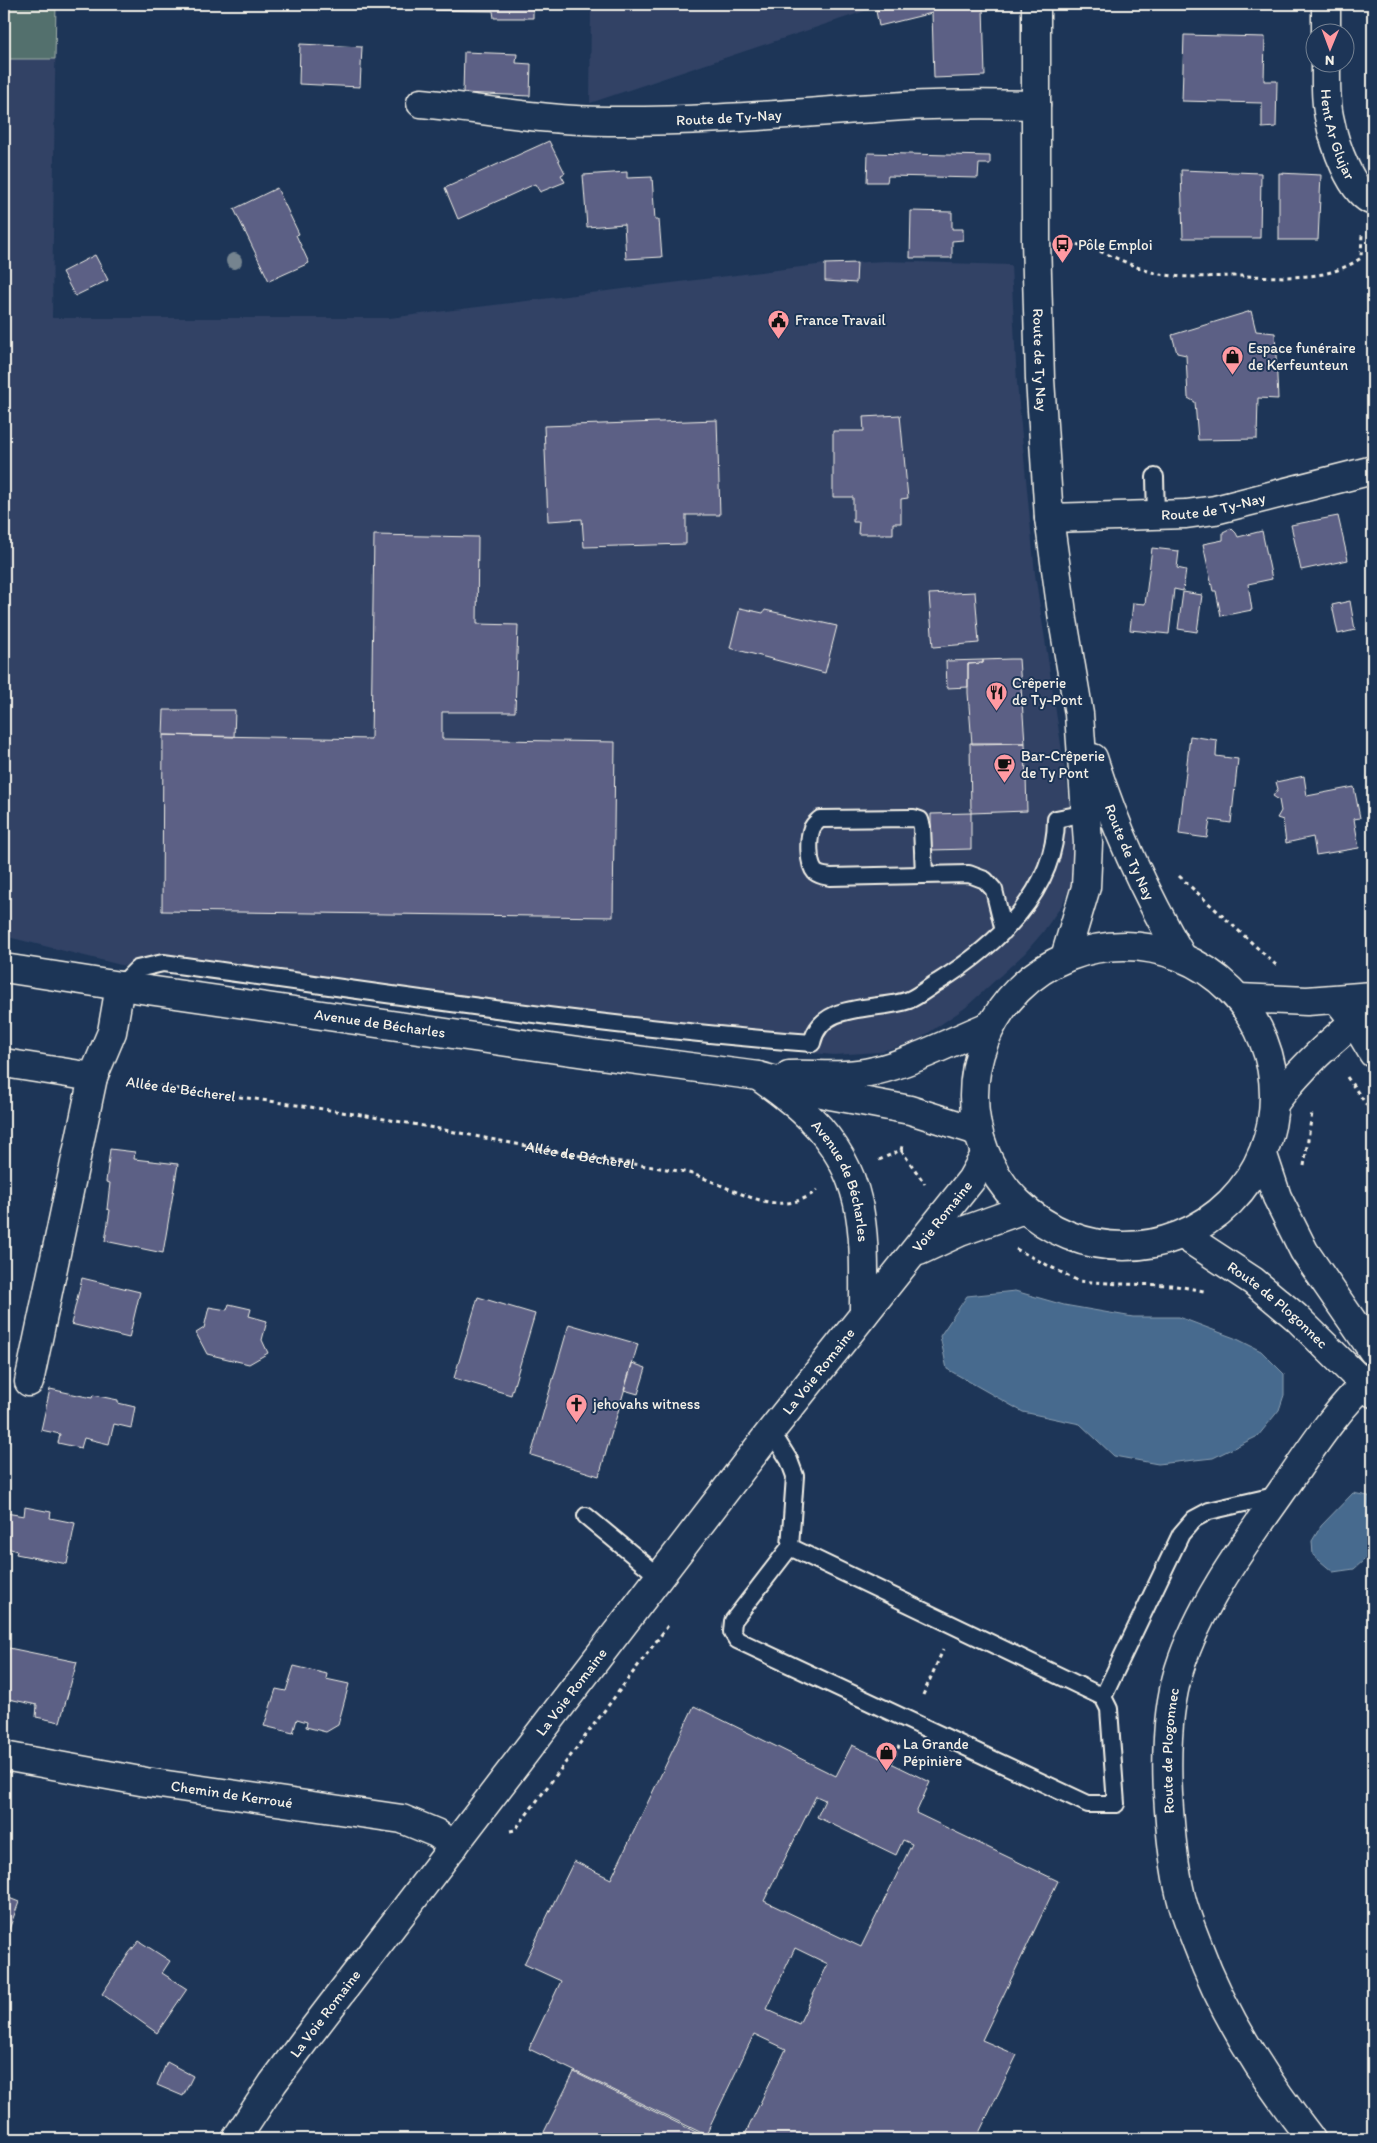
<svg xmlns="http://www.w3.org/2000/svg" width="1377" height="2143" viewBox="0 0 1377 2143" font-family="Itim,sans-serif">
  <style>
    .built { fill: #304265 }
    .green { fill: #526f6d; stroke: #a3b0aa }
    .water { fill: #476a8e; stroke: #8ca0b2 }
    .building { fill: #5c6085; stroke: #f4f1e8; fill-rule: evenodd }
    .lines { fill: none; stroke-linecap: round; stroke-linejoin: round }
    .service-casing { stroke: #f4f1e8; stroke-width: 20 }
    .minor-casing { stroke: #f4f1e8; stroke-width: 31 }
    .tertiary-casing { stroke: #f4f1e8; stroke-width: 31 }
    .secondary-casing { stroke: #f4f1e8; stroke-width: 31 }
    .path { stroke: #f4f1e8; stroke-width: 3; stroke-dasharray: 4 4; stroke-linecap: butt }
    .service { stroke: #1d3557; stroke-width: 16 }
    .minor { stroke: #1d3557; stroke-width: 28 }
    .tertiary { stroke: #1d3557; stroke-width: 28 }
    .secondary { stroke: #1d3557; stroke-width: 28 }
    .tree { fill: #74848f }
    .labels { text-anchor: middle; stroke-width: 4; stroke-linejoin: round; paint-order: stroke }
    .street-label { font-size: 15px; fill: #f4f1e8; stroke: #1d3557 }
    .poi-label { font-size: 15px; fill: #f4f1e8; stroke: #1d3557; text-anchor: start }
  </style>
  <rect width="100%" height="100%" fill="#1d3557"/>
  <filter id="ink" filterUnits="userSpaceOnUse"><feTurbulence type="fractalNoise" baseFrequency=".02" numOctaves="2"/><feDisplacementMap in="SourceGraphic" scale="10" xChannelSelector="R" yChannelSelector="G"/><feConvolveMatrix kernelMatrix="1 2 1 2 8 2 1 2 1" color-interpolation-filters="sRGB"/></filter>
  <g filter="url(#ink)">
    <path class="built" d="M4 4H56L52 318H389L825 264 886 261 1011 265 1017 383 1035 574 1074 830 1070 888 1062 905 1043 932 1025 953 965 1008 915 1042 879 1052 834 1055 638 1037 137 969 4 936Z
      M591 4H886L590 103Z"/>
    <path class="green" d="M4 4H56L55 59H4Z"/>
    <path class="water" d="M1015 1291 1064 1305 1133 1317H1179L1237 1339 1261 1351 1284 1374V1395L1279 1410 1258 1436 1213 1458 1158 1464 1114 1456 1080 1424 1023 1412 947 1369 940 1336 967 1296Z
      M1353 1493 1373 1497V1552L1354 1569 1333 1572 1313 1555 1312 1541 1321 1526Z"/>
    <path class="building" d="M416 4H533V18H494L493 11 416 10Z
      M913 4H931L932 9 983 7 985 76 934 78 932 13 879 26 876 11Z
      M1184 35 1265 37 1264 81H1277L1276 127 1262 128V103L1182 101Z
      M300 44 362 47 360 87 299 84Z
      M464 52 517 54 516 63 531 64 530 96 463 93Z
      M549 141 565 173 561 175 565 182 540 192 535 184 458 219 445 188Z
      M868 153 990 156V164H979L978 178 888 176 887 182H867Z
      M1181 170 1261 173 1260 238H1183Z
      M627 172V178L652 177 655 220H659L662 257 626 259 624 224 587 227 583 175Z
      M1279 173 1321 175 1318 240H1279Z
      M277 188 299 234 296 235 309 263 269 281 234 209Z
      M911 211 952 212V229H963V240L952 241V258H910Z
      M95 255 108 280 75 296 62 272Z
      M857 263 856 283 825 281V264Z
      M1251 311 1256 331 1275 333 1278 399 1258 398 1257 439 1198 440 1195 402 1188 398 1186 355 1177 353 1172 335Z
      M900 415 908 498 901 499V523H893V534H858L859 522H853V497H833V431H864L863 417Z
      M717 420 720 515H686V544L584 547 582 519 548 521 544 426Z
      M1338 516 1348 560 1301 570 1291 525Z
      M1231 528 1236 533 1238 537 1262 531 1272 579 1248 584 1252 610 1221 616 1216 591H1213L1203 544 1223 540V532Z
      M374 535 478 537 477 624 518 625 515 712H442V739L615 742 613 917 162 911 163 735 371 739Z
      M1152 548 1179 551 1177 568 1186 570 1183 591 1174 589 1169 634 1130 630 1133 603 1145 604Z
      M975 592 979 643 933 647 929 594Z
      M1183 592 1202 595 1197 632 1178 629Z
      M1350 601 1355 630 1338 634 1332 605Z
      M740 608 763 613 765 610 837 626 825 673 730 648Z
      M1010 659H1019L1025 743 972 744 968 693V664L983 663V660Z
      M983 660V663L968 664V687L947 688 946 661Z
      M164 710H235L234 737 163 735Z
      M1190 736 1217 740 1216 756 1238 759 1231 823 1210 820 1207 838 1179 834Z
      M970 743H1025L1027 811 971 813Z
      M1304 776 1307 796 1354 787 1360 818 1354 819 1359 848 1316 855 1313 837 1286 843 1283 820 1277 818 1281 811 1279 800 1273 796 1278 789 1276 782Z
      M971 813V849L931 850V814Z
      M110 1149 135 1152 134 1159 178 1164 163 1253 105 1241 110 1210 107 1209 110 1183 106 1182Z
      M82 1278 140 1292 129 1338 71 1324Z
      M478 1297 535 1314 511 1395 454 1378Z
      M229 1304 251 1309 249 1316 267 1321 262 1340 268 1353 249 1364 207 1354 196 1333 204 1328 209 1307 227 1310Z
      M569 1324 638 1344 599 1476 531 1455Z
      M632 1363 646 1368 638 1394 624 1390Z
      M50 1389 92 1398 93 1395 118 1400V1403L135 1407 131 1428 114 1424 109 1444 84 1438 81 1448 58 1443 60 1434 41 1430Z
      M25 1507 51 1512 50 1518 75 1523 67 1564 16 1554 17 1551 4 1547 6 1513 24 1516Z
      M9 1648 77 1662 60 1722 36 1717 37 1705 4 1698V1670Z
      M294 1666 327 1674 326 1679 349 1684 338 1725 326 1732 306 1727 307 1722 297 1719 293 1733 264 1726 276 1689 286 1691Z
      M694 1706 836 1776 852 1745 891 1763 930 1782 916 1813 1058 1881 982 2040 1017 2055 976 2139H743L786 2049 754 2034 706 2135 529 2049 561 1981 524 1964 574 1861 611 1879ZM816 1796 825 1800 817 1817 896 1855 903 1840 912 1844 861 1947 764 1901ZM795 1948 828 1964 799 2024 766 2009Z
      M4 1896 19 1902 4 1943Z
      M139 1941 170 1961 162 1973 187 1989 157 2033 102 1994 129 1953Z
      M167 2062 193 2076 183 2096 157 2085Z
      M574 2072 706 2137 705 2139H537L541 2132 543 2134Z"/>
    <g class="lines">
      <defs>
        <path id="service" d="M1155 477 1156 516
          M924 874 922 827 920 820 914 818 820 819C817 822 814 824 812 828 808 838 808 864 815 872 820 876 825 876 830 877L969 874 985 880 994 890 1004 931
          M120 986 137 969 163 963C379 992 594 1027 812 1043 821 1000 876 1012 909 1000 919 996 929 987 938 982 996 946 1056 891 1056 819L1087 813
          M771 1431 789 1460 795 1476 790 1547
          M586 1516 661 1578
          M1103 1697 1109 1709 1116 1804H1088L737 1640 732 1632 733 1621 790 1547 1103 1697 1181 1534 1194 1519 1209 1511 1279 1495"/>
        <g id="minor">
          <path d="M1326 32V4"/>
          <path id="s2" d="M1326 62C1326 82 1325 102 1330 121 1334 142 1351 194 1373 201"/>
          <path id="s3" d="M421 103C484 109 546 121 609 121 708 122 806 112 904 106 948 104 992 104 1036 105"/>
          <path id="s4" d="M1049 518 1186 514 1215 510 1373 470"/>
          <path d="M1340 1003 1354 1021 1373 1053"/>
          <path d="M4 1063 93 1077"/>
          <path id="s5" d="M758 1076C776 1089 795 1102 811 1119 869 1177 864 1238 864 1314"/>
          <path d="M29 1382 93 1077 112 1032 120 986"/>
          <path id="s6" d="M4 1756 146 1782 402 1819 436 1833 454 1846"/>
          <path id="s7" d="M1311 2139C1265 2080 1224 2017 1198 1946 1192 1930 1185 1914 1181 1897 1173 1864 1170 1829 1168 1794 1166 1754 1167 1710 1179 1670 1198 1609 1238 1553 1275 1501 1305 1459 1334 1410 1373 1376"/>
        </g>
        <g id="tertiary">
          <path d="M1239 998 1307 1001 1373 996"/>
          <path d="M1276 1101C1303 1065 1338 1034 1373 1007"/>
          <path d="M919 1251 960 1232 1024 1209"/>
          <path id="s8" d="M236 2139 273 2083 305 2040 771 1431 971 1180 985 1155"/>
        </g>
        <g id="secondary">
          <path id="s9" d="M1036 4V240L1040 379 1049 518 1063 620 1079 714 1088 843 1086 887 1065 957"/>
          <path id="s10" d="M1093 758C1115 828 1145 893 1182 957"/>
          <circle cx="1124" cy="1096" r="150"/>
          <path id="s11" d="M4 968 120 986 592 1054 758 1076 830 1095 910 1110 977 1131"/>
          <path d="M789 1075C817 1074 847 1078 874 1071 913 1062 954 1040 991 1025"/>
          <path d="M1263 1155 1277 1197 1304 1251 1373 1351"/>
          <path id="s12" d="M1183 1235 1253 1281 1296 1317 1373 1393"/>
        </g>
      </defs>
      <use href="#service" class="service-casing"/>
      <use href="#minor" class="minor-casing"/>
      <use href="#tertiary" class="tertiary-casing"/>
      <use href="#secondary" class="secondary-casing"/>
      <g class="path">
        <path d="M1069 243C1098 247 1121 262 1148 271 1176 280 1209 276 1239 276 1266 276 1296 279 1323 274 1337 271 1349 266 1361 258L1362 233"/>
        <path d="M1179 876 1276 965"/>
        <path d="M1347 1077 1373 1114"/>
        <path id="s1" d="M128 1082C201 1092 275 1101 348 1113 427 1125 504 1143 582 1156 614 1161 647 1166 679 1171 723 1178 775 1226 817 1190"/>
        <path d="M901 1150 925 1184"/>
        <path d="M879 1160 901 1150 903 1143"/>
        <path d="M1304 1166 1312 1113"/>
        <path d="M1016 1249 1078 1281 1121 1284 1171 1285 1204 1291"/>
        <path d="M923 1695 943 1650"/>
        <path d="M891 1763 899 1746"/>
        <path d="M510 1831 515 1830 670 1623"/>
      </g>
      <use href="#service" class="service"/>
      <use href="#minor" class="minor"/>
      <use href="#tertiary" class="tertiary"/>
      <use href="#secondary" class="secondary"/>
    </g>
    <circle class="tree" cx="234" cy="261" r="8"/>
  </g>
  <defs>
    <symbol id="bus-pin" viewBox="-11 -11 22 30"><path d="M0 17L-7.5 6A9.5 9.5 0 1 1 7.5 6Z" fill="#ff9aa2" stroke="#1d3557"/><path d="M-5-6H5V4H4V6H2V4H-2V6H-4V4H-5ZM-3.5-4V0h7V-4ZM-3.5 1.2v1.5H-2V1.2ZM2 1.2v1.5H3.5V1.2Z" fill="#111"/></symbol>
    <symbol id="civic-pin" viewBox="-11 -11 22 30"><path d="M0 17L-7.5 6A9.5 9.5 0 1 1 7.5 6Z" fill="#ff9aa2" stroke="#1d3557"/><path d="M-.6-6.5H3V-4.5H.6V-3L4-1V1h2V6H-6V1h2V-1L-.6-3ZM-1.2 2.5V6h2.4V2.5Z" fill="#111"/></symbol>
    <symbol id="shop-pin" viewBox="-11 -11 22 30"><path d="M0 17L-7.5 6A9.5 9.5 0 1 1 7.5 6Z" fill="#ff9aa2" stroke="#1d3557"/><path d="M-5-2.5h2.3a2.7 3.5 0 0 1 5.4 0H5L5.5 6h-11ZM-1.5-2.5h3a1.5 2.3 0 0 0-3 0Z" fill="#111"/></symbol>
    <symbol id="restaurant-pin" viewBox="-11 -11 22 30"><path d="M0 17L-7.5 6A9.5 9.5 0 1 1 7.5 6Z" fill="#ff9aa2" stroke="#1d3557"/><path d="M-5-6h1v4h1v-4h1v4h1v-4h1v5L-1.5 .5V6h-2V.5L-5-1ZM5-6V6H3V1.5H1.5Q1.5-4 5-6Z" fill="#111"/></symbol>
    <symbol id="cafe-pin" viewBox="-11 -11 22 30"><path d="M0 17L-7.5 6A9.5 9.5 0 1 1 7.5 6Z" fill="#ff9aa2" stroke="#1d3557"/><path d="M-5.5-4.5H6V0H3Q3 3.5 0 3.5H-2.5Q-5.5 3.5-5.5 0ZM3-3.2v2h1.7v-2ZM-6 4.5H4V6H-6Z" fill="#111"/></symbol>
    <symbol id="church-pin" viewBox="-11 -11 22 30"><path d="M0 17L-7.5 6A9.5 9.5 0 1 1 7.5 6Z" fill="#ff9aa2" stroke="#1d3557"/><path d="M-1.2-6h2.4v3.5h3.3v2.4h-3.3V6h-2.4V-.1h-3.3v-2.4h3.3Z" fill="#111"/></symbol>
  </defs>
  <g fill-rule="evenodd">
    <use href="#bus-pin" x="1050" y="232" width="25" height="34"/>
    <use href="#civic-pin" x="766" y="308" width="25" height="34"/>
    <use href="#shop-pin" x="1220" y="344" width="25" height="34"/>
    <use href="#restaurant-pin" x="984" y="680" width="25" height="34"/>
    <use href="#cafe-pin" x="992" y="752" width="25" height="34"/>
    <use href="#church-pin" x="564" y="1392" width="25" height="34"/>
    <use href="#shop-pin" x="874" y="1740" width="25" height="34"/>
  </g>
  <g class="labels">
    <g class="street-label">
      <text dy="5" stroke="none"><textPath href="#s3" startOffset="309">Route de Ty-Nay</textPath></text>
      <text dy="5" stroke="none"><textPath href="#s2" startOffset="74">Hent Ar Glujar</textPath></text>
      <text dy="5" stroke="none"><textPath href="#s9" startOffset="356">Route de Ty Nay</textPath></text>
      <text dy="5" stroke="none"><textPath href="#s4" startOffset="165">Route de Ty-Nay</textPath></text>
      <text dy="5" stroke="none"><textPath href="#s10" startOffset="101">Route de Ty Nay</textPath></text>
      <text dy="5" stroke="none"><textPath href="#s11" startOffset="380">Avenue de Bécharles</textPath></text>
      <text transform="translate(181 1089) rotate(8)" y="5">Allée de Bécherel</text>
      <text dy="5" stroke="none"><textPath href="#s1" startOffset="458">Allée de Bécherel</textPath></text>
      <text dy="5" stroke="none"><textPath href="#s5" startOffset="139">Avenue de Bécharles</textPath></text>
      <text dy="5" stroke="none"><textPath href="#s8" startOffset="1162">Voie Romaine</textPath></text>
      <text dy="5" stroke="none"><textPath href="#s12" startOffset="118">Route de Plogonnec</textPath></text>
      <text dy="5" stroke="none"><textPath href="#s8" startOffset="964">La Voie Romaine</textPath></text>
      <text dy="5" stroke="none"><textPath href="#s8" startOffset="559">La Voie Romaine</textPath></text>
      <text dy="5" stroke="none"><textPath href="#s7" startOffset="424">Route de Plogonnec</textPath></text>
      <text dy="5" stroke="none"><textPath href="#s6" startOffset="231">Chemin de Kerroué</textPath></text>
      <text dy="5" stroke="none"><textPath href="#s8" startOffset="154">La Voie Romaine</textPath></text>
    </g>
    <g class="poi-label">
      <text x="1078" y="250">Pôle Emploi</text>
      <text x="795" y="325">France Travail</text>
      <text x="1248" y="353">Espace funéraire<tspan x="1248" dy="17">de Kerfeunteun</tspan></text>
      <text x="1012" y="688">Crêperie<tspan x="1012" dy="17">de Ty-Pont</tspan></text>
      <text x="1021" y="761">Bar-Crêperie<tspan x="1021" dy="17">de Ty Pont</tspan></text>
      <text x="593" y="1409">jehovahs witness</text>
      <text x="903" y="1749">La Grande<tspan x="903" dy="17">Pépinière</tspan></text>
    </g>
  </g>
  <rect width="1377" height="2143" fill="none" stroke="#1d3557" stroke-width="20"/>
  <rect x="10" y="10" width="1357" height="2123" fill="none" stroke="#f4f1e8" stroke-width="2" filter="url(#ink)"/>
  <g transform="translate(1330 48) rotate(181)"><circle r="24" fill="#1d3557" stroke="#738091"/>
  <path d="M0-4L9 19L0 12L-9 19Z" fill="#ff9aa2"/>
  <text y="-8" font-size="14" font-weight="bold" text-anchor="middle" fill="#f4f1e8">N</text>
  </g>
</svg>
